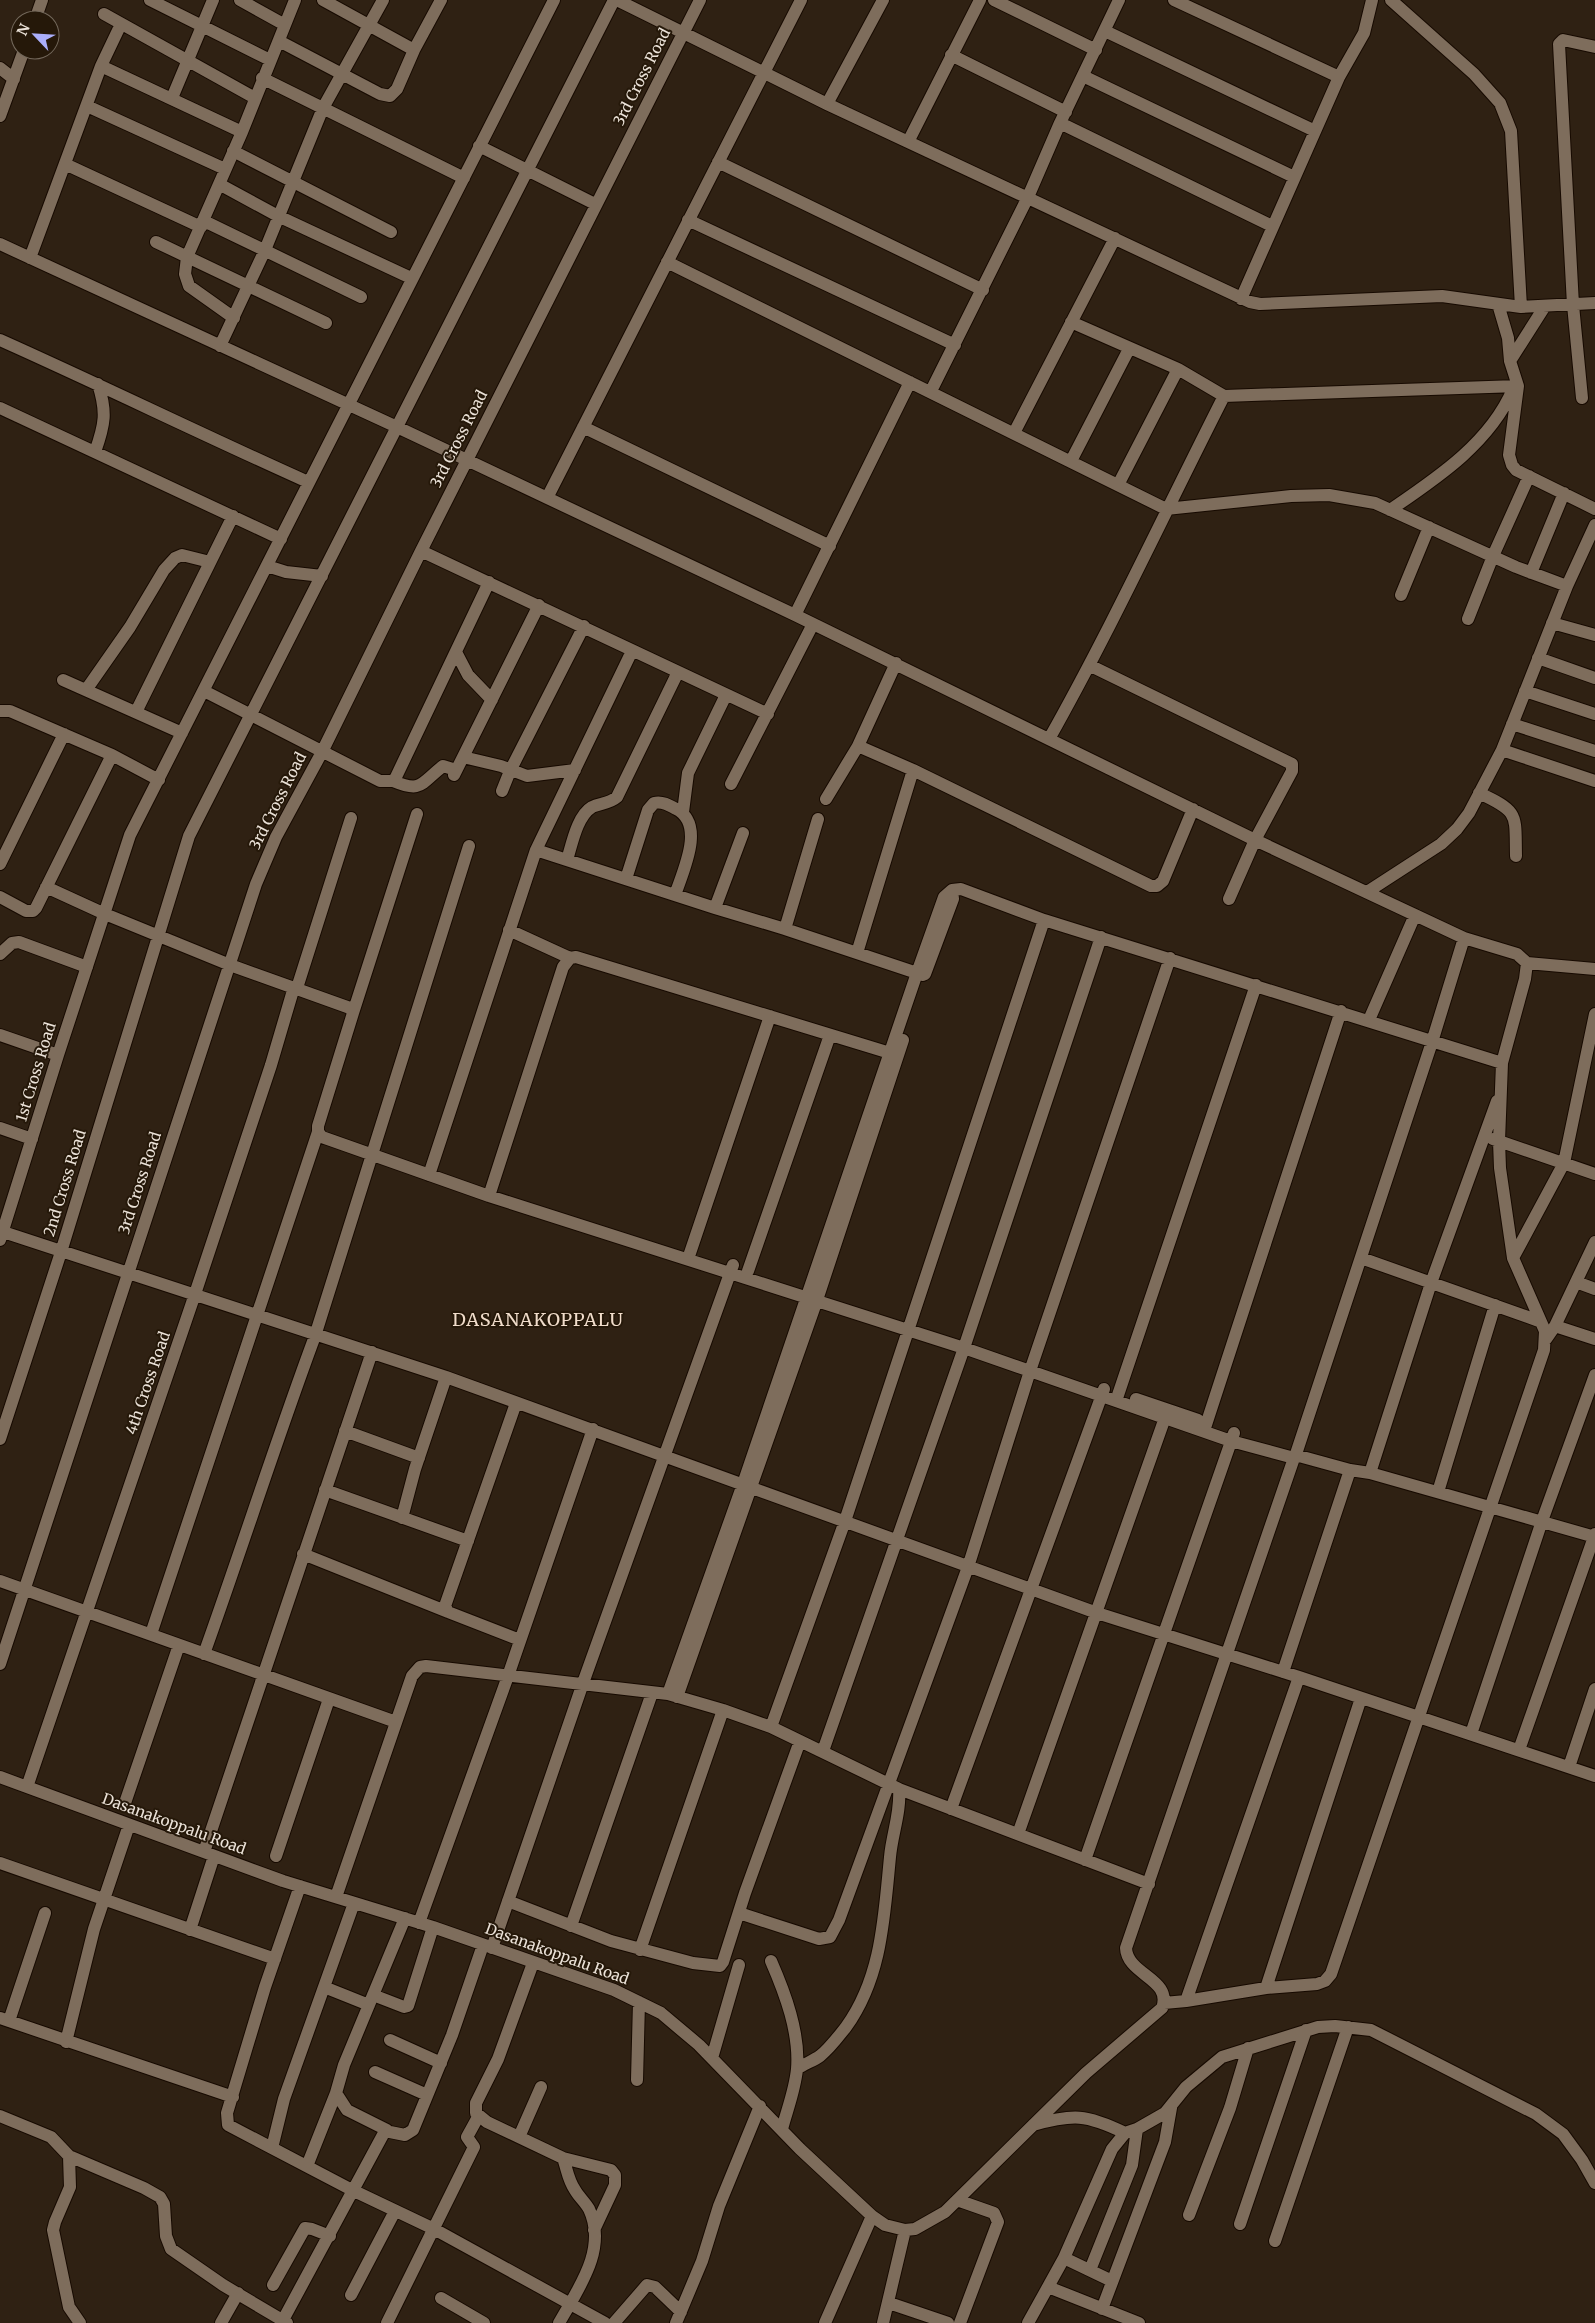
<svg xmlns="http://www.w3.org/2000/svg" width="1595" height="2323" viewBox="0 0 1595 2323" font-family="Merriweather,serif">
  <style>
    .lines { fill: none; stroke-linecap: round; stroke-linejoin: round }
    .minor-casing { stroke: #170a01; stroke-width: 14 }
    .minor { stroke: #7e6d5c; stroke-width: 12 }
    .labels { text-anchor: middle; stroke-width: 4; stroke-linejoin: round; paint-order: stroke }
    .street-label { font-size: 15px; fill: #ebe2d8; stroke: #251809 }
    .quarter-label { font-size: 18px; letter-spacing: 1px; fill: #f1ddcb; stroke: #251809 }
  </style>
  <rect width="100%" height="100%" fill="#2f2113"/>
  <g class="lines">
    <defs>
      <path id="minor" d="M150 0 270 60
        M240 0 285 25
        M323 0 414 50
        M617 0 827 104 1250 302 1260 304 1442 296 1521 307 1595 303
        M994 0 1096 50
        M1174 0 1339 77
        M1391 0 1474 74 1500 103 1511 131 1521 307
        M104 14 255 98
        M35 20 42 0
        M1105 31 1315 131
        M279 41 380 94 390 96 397 89 414 50 441 0
        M951 55 1066 112
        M101 66 242 132
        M0 68 14 79
        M1083 76 1294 177
        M262 78 464 178
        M172 98 213 0
        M827 104 883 0
        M87 106 225 169
        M0 116 24 50
        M1060 123 1272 226
        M908 142 980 0
        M479 146 595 204
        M233 151 391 232
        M718 162 983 290
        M65 164 201 227
        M219 184 278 216 411 278
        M688 220 955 345
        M204 221 361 297
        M156 242 326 323
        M0 244 397 427 795 615 1255 840 1464 938 1517 954 1527 963 1525 979 1502 1063 1499 1141 1500 1168 1513 1258 1545 1331 1544 1350 1331 1974 1325 1981 1317 1984 1266 1988 1186 2001 1164 2003
        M30 258 101 66 121 24
        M667 262 1166 509 1291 496 1329 495 1375 503 1516 567 1567 586
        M1241 299 1339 77 1364 33 1372 0
        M1498 304 1508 338 1510 361 1518 386 1509 455 1512 465 1516 470 1595 509
        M234 318 189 286 185 274 187 257 242 132 295 0
        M1071 322 1178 369 1224 396 1518 386
        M0 340C103 386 205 436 308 482
        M220 346 265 250 323 108 383 0
        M1510 361 1545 306
        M931 391 1028 197 1060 123 1119 0
        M1582 398 1573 305 1559 44 1563 40 1595 47
        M0 408 281 539
        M583 427 830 546
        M1014 433 1115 238
        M95 452C105 424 107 412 98 384
        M1071 461 1129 349
        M1118 485 1178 369
        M547 498 801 0
        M1390 510C1437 478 1490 443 1513 389
        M421 551 768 714
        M267 566 286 572 322 576
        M1531 573 1564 493
        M1401 595 1429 527
        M795 615 910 382
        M1468 619 1493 556 1529 476
        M1552 623 1595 635
        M456 652 468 675 492 700
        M1538 658 1595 678
        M1091 666 1292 764V771L1255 840 1229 899
        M63 680 182 733
        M86 690 130 627 164 570 175 558 182 555 210 562
        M204 691 380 781H393L396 777 489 582
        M1525 691 1595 714
        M0 711H10L112 755 159 780
        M136 712 233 516
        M1512 724 1595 751
        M1049 739C1112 627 1166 510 1224 396
        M858 746 913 770 1151 886H1157L1163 881 1193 809
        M1502 750 1595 781
        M463 757 501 766 527 776 575 770
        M454 775 539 605
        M393 781C422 793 420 784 443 766L456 770
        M731 784 813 624
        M502 791 510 771 584 626
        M1479 793C1520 812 1515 814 1516 856
        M826 799 858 746 896 663
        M683 812 688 773 726 695
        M818 819 785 929 923 975
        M536 850 715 908 785 929
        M567 860C572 844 577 816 592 807 600 803 609 804 617 797L678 672
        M0 864 64 734
        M626 879 648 810 654 803C662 801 669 805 676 809 706 824 683 871 675 895
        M46 887 105 914 230 965 350 1008 353 1013 318 1126V1132L322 1137 489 1196 964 1348 1231 1441 1294 1458
        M1367 892 1441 844 1457 829 1469 813 1502 750 1567 586 1595 525
        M0 897 26 911H33L36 908 112 755
        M715 908 743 833
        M509 930 570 958
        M857 953 913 770
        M0 954 12 943 19 942 87 967
        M1527 963 1595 969
        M925 974 953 899 952 890
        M297 988 351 818
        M353 1013 417 814
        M1369 1020 1415 915
        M0 1035 58 1055
        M0 1128 32 1139
        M1493 1139 1595 1174
        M429 1175 536 850 632 651
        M489 1196 563 967 570 958 576 957 890 1053
        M0 1231 446 1377 1097 1613 1299 1677 1595 1776
        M0 1240 58 1055 130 835 554 0
        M1361 1258 1539 1321
        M1513 1258 1564 1163 1595 1014
        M688 1259 770 1016
        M748 1271 830 1035
        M1576 1282 1595 1289
        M1555 1326 1595 1339
        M1546 1339 1555 1326 1595 1242
        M1136 1399 1198 1420
        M1116 1401 1256 985
        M516 1403 445 1606 448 1612 520 1640
        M345 1431 419 1458
        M1204 1431 1341 1011
        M0 1439 61 1252 189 836 614 0
        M1295 1457 1432 1042 1464 938
        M1370 1473 1431 1283 1497 1101
        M325 1490 468 1541
        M1438 1492 1495 1305
        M402 1518 415 1469 446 1377
        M303 1554 448 1612
        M0 1581 396 1722
        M151 1634 318 1132
        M204 1654C242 1548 276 1441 315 1336L469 846
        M0 1664 256 884 276 837 322 752 421 551 700 0
        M1283 1672 1350 1470
        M668 1694 743 1484 917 973 944 897 952 890 961 889 1044 920 1502 1063
        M677 1697 817 1300 903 1040
        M771 1727 845 1521 1044 920
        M1471 1734 1542 1521 1595 1375
        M1519 1750 1595 1534
        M823 1751 964 1348 1101 937
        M1569 1767 1595 1689
        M0 1777 283 1881 433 1927 614 1990 661 2013 699 2045 800 2149 872 2216 885 2225 905 2230 915 2229 945 2212 1086 2073 1162 2008C1173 1979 1127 1975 1126 1948L1294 1458 1299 1456 1350 1470 1370 1473 1595 1537
        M27 1787 195 1294 271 1065 294 987
        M125 1803 179 1645
        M951 1809 1104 1389
        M1018 1834 1167 1412
        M204 1852 372 1352
        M276 1856 329 1699
        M1085 1860 1234 1433
        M0 1863 275 1959
        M300 1886 265 1987 227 2113 228 2125 352 2190 434 2229 605 2323
        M336 1897 412 1676 420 1667 426 1666 668 1694 723 1710 771 1727 899 1789 1149 1884
        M508 1901 611 1941 693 1963 720 1966 723 1962 745 1893 800 1741
        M739 1913 819 1939 830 1937 839 1920 968 1567 1030 1371 1170 958
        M419 1923 508 1676 593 1429
        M571 1926 652 1693
        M190 1930 214 1856
        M492 1948 583 1683 733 1265
        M640 1950 723 1710
        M771 1961C785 1993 800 2033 797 2069 795 2090 787 2110 782 2129
        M533 1963 498 2059 476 2103V2113L487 2122 563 2158C567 2169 568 2180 575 2190 579 2197 585 2202 589 2209 608 2249 578 2289 559 2323
        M324 1987 369 2005
        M1266 1988 1361 1698
        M373 1995 404 2007 408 2006 433 1927
        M1186 2001 1299 1677
        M0 2018 233 2097
        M9 2021 45 1913
        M390 2040 441 2063
        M66 2042 94 1929 129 1825
        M712 2058 739 1965
        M797 2069C804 2064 813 2061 820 2056 830 2048 838 2037 846 2027 882 1977 884 1917 890 1857 892 1834 901 1812 899 1789
        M375 2072 427 2095
        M637 2080 639 2002
        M336 2093 347 2110 387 2130
        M0 2116 51 2137 69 2156 144 2188 160 2197 164 2204 166 2236 171 2249 223 2285 287 2323
        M1033 2125C1073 2114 1086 2114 1125 2133
        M519 2137 541 2087
        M272 2148 284 2099 354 1903
        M69 2156 70 2187 55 2222 53 2230 69 2307 80 2323
        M563 2158 611 2170 615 2175V2185L594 2230
        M307 2166 336 2093 344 2065 405 1918
        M957 2200 994 2213 998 2222 960 2323
        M1189 2215 1230 2108 1248 2048
        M1240 2224 1306 2030
        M1275 2241 1348 2027
        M1064 2258 1112 2281
        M1090 2270 1132 2165 1137 2129
        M273 2285 305 2228 312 2229 330 2236
        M1048 2287 1139 2323
        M351 2295 395 2211
        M441 2298 484 2323
        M889 2303 948 2323
        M1102 2309 1165 2142 1171 2108
        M283 2320 385 2131 405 2135 413 2130 452 2035 483 1945
        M221 2323 238 2293
        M387 2323 474 2147 467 2137 478 2117
        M614 2323 647 2285 655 2287 681 2312
        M676 2323 702 2261 719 2206 760 2106
        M825 2323 872 2216
        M883 2323 905 2230
        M1028 2323 1064 2258 1112 2149 1125 2133 1137 2129 1165 2113 1186 2087 1222 2057 1318 2027 1335 2026 1371 2030 1536 2114 1563 2134 1582 2160 1595 2183"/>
    </defs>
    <use href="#minor" class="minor-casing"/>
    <use href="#minor" class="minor"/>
  </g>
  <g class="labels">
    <g class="street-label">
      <text transform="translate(642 77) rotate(-63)" y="5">3rd Cross Road</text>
      <text transform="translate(459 439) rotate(-63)" y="5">3rd Cross Road</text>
      <text transform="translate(278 801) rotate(-63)" y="5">3rd Cross Road</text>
      <text transform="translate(36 1072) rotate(-73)" y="5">1st Cross Road</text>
      <text transform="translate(65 1183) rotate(-73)" y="5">2nd Cross Road</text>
      <text transform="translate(140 1183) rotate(-72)" y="5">3rd Cross Road</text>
      <text transform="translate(148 1383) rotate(-71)" y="5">4th Cross Road</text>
      <text transform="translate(174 1824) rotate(20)" y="5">Dasanakoppalu Road</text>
      <text transform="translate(557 1954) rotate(20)" y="5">Dasanakoppalu Road</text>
    </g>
    <g class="quarter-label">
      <text x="538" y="1326">DASANAKOPPALU</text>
    </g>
  </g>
  <g transform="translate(35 35) rotate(295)"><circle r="24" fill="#251809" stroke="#74695c"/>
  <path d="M0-4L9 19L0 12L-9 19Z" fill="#abaffb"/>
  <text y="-8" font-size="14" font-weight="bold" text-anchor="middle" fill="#ebe2d8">N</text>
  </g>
</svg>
